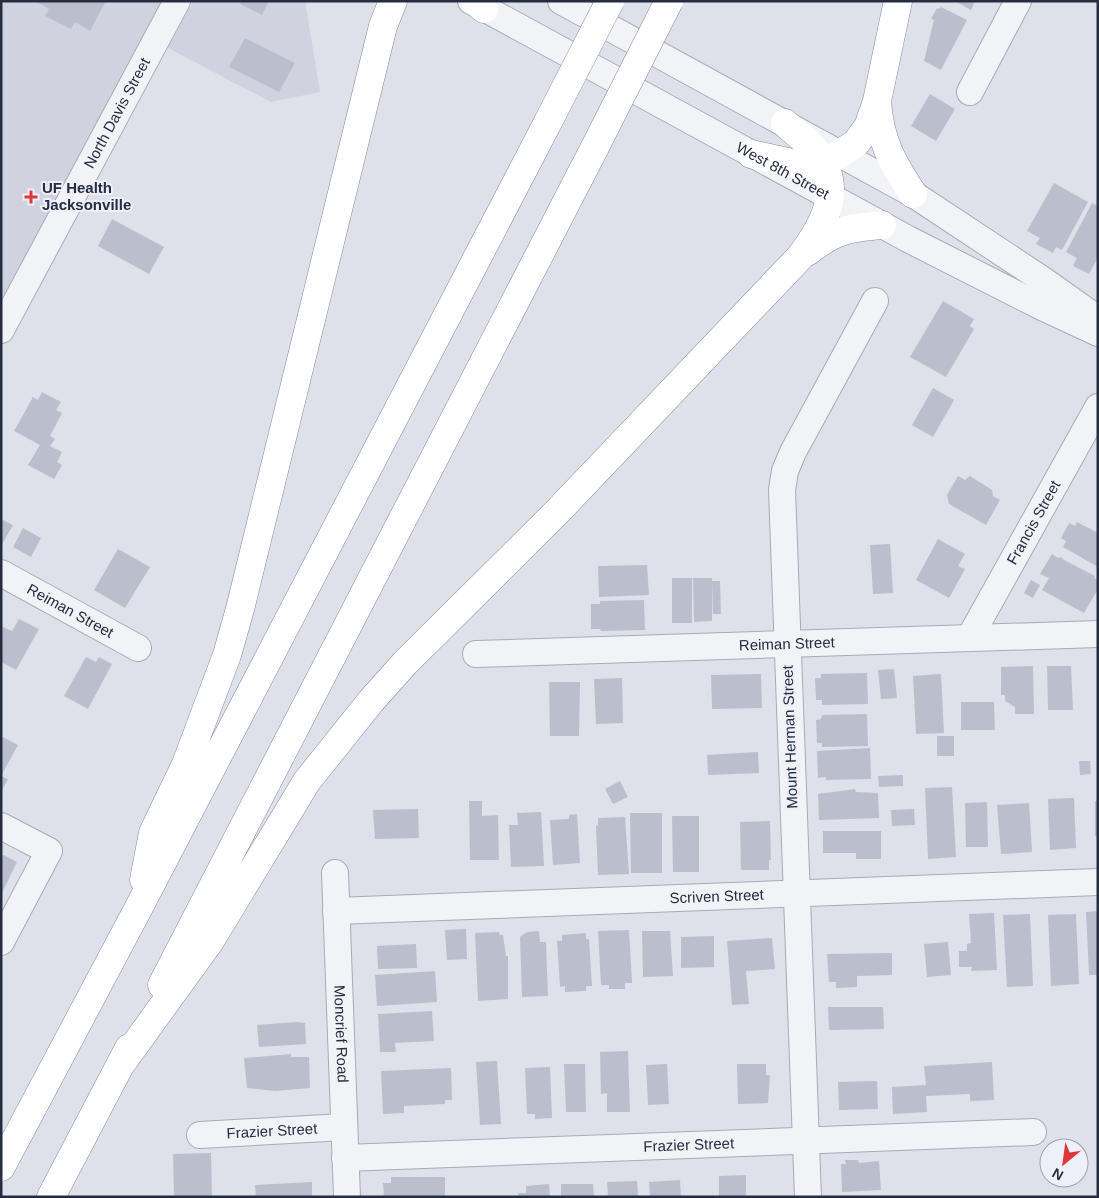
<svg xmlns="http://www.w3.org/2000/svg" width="1099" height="1198" viewBox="0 0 1099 1198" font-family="Helvetica,sans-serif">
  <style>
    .built { fill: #d0d3df }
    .building { fill: #bbbfcd }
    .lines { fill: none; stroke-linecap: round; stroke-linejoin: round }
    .minor-casing { stroke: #a7abb7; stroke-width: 28 }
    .highway-casing { stroke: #848ba1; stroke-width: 29 }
    .minor { stroke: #f2f3f7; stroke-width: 26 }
    .highway { stroke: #fff; stroke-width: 28 }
    .highway-bridge-casing { stroke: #848ba1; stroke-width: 29; stroke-linecap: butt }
    .highway-bridge { stroke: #fff; stroke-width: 28 }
    .poi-dot { fill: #db3837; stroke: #eef0f7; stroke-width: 2 }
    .labels { text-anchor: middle; stroke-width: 4; stroke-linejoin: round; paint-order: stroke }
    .street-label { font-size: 15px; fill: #262c42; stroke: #eef0f7 }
    .poi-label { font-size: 15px; font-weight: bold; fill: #262c42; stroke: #eef0f7; text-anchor: start }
  </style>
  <rect width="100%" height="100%" fill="#dee1e9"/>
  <path class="built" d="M1 1H163L1 310Z
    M193 1H305L320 92 271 102 168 48Z"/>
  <path class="building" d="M35 1H106L90 31 75 22 71 29 45 16 49 9Z
    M242 1H269L262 15 240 4Z
    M955 1H975L971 10Z
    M941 7 967 20 941 70 924 61 934 20 931 19 937 8 939 9Z
    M245 38 295 63 279 92 229 67Z
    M930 94 955 109 936 141 911 126Z
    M1054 183 1088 202 1062 250 1056 247 1053 253 1036 244 1040 238 1027 231Z
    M1092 203 1098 206V257L1089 274 1073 266 1077 258 1066 252Z
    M112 219 164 247 149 274 98 246Z
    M943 301 974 319 970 326 974 329 946 377 910 357Z
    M933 388 954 400 933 437 912 425Z
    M42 392 61 402 56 410 62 413 50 436 55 439 50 446 62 452 57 462 62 465 54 479 28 465 40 445 14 431 33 397 38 400Z
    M958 476 965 480 970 476 992 490 993 496 1000 500 986 525 949 504 947 495Z
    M1 519 13 525 1 546Z
    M1077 522 1098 533V567L1063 547 1066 541 1061 538 1069 523 1075 526Z
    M23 528 41 538 31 557 13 547Z
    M938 539 965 554 958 566 965 569 949 598 916 580Z
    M890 544 893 593 873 594 870 545Z
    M118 549 150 567 125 608 94 590Z
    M1052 554 1058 558 1061 557 1064 560 1095 576 1094 578 1098 580V589L1084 613 1042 590 1049 578 1040 574Z
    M647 565 649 595 599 597 598 566Z
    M672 578H692V623H672Z
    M693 578H712V621L694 622Z
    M1031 580 1040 585 1033 598 1024 593Z
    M712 581H720L721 614H713Z
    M644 600 645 630 601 631 600 629H591V604H600V601Z
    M19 619 39 629 16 670 1 662V626L12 631Z
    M86 657 96 662 99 657 112 664 88 709 64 696Z
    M1033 666 1034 714H1015V707L1005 701V695H1001V667Z
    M1047 666H1071L1073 710H1048Z
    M894 669 897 698 881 699 878 670Z
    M867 673 868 704 822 705V700H816L815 678H821V674Z
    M761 674 762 708 712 709 711 675Z
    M941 674 944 733 916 734 913 676Z
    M622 678 623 723 596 724 594 679Z
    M549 682H580L579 736H550Z
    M961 702H994L995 730H961Z
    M867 714 868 746 822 747V743H817L816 720 821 719 822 715Z
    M1 736 18 745 1 776 8 779 1 792Z
    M937 736H954V756H937Z
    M870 748 871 779 826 780V777L818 778 817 751Z
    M758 752 759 773 708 775 707 755Z
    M1079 761H1090L1091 774 1080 775Z
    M903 775V786L879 787 878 776Z
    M620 781 628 797 613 804 605 789Z
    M952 787 956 857 928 859 925 788Z
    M855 789 856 792 878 793 879 818 819 820 818 794Z
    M1074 798 1076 848 1050 850 1048 799Z
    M469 801H482V816L498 815 499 860H470Z
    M1095 801H1098V836H1095Z
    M987 802 988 847H966L965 803Z
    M1029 803 1032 852 1001 854 997 805Z
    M418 809 419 838 375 839 373 810Z
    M914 809 915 825 892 826 891 810Z
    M541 812 544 866 511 867 509 825H518L517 813Z
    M630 813H662V873H631Z
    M577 814 580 863 553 865 550 820 569 819V815Z
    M672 816H699V872H673Z
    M625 817 629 874 598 875 596 826H598V818Z
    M770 821 771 860H769V870H741L740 822Z
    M823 831H881V859H856V853H823Z
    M4 855 17 862 1 895V856Z
    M1098 911V975H1089L1086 912Z
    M994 913 997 970 971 971 972 967H959V951H967V944L971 943 969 914Z
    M1030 914 1033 986 1007 987 1003 915Z
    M1076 914 1079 984 1051 986 1048 915Z
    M466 929 467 959 447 960 445 930Z
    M629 930 632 983H625V989H609V985H601L598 931Z
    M539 931 540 942H546L548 996 522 997 520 937 527 932Z
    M642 931H670L673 976 643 977Z
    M499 932 500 935H503L506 956H508V999L478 1001 475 933Z
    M586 933V939H589L592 986H586V991L565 992V986L560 987 557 941H562V935Z
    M714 936V967L681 968V937Z
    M772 938 775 969 746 971 749 1004 732 1005 727 941Z
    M948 942 951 975 927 977 924 944Z
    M416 944 417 968 378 969 377 946Z
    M892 953V975L857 976V987L836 988V982H829L827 954Z
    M435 971 437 1002 377 1006 375 975Z
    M828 1007H883L884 1029 829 1030Z
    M432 1011 434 1041 395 1043 396 1052H380L378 1014Z
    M296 1022 305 1023 306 1044 259 1047 257 1025Z
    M628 1051 630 1112H607V1093L601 1094 600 1052Z
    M291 1054V1057H309L310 1088 275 1091 247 1088 244 1058Z
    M497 1061 501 1124 480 1125 476 1062Z
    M992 1062 994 1100 970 1101V1094L926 1096 927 1112 893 1114 892 1087 926 1085 924 1066Z
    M564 1064H585L586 1112H566Z
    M667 1064 669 1104 648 1105 646 1065Z
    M737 1064H766V1075H770L768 1103 738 1104Z
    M550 1067 552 1118 535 1119V1114H527L525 1068Z
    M451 1068 452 1100H445V1104L404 1106V1113L383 1114 381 1071Z
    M877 1081 878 1109 839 1110 838 1082Z
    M211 1153 212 1197H174L173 1154Z
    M845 1160H858L859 1163 879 1161 881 1190 842 1192 841 1164H846Z
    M746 1175V1197H719V1176Z
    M391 1177H445V1197H384L383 1183H391Z
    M680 1180 681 1197H650L649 1182Z
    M637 1181 638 1197H608L607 1182Z
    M312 1182V1197H256L255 1185Z
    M549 1184 550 1197H519L518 1193H526V1186Z
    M561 1184H593L594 1197H561Z"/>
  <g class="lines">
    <defs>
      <g id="minor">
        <path id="s1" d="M471 1 908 239 1042 307 1098 333"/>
        <path d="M561 1 913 194 1043 280 1098 319"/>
        <path d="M970 92 1018 1"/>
        <path id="s2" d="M1 330 177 1"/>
        <path id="s3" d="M1 573 138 648"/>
        <path id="s4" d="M970 637 1098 407"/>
        <path id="s5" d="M476 654 1098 634"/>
        <path d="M1 826 49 851 1 942"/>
        <path id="s6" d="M335 873 347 1197"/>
        <path id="s7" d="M336 911 1098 882"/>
        <path id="s8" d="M200 1135 344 1127"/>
        <path id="s9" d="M345 1158 1033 1132"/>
        <path d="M808 1197 782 490 785 471 793 452 875 301"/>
      </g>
      <path id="highway" d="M475 1 484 9
        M877 102C880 141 892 162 913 194
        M751 154 805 166 824 164 856 143 868 127 877 101 898 1
        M807 252C835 230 847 228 882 225
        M144 880 153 833 186 764 227 655 240 609 383 26 393 1
        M162 985 595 147
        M121 1064 210 941 307 781 371 701 405 663 557 512 800 257C826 223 845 187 814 149 806 140 794 132 785 123
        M1 1167 138 909 548 122
        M51 1197 129 1048"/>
    </defs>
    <use href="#minor" class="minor-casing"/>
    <use href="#highway" class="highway-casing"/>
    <use href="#minor" class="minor"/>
    <use href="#highway" class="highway"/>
    <defs>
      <path id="highway-bridge" d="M548 122 610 1
        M595 147 669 1"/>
    </defs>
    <use href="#highway-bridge" class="highway-bridge-casing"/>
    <use href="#highway-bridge" class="highway-bridge"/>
  </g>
  <path class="poi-dot" d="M28.5 189.5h5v5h5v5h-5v5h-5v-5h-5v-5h5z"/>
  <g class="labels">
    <g class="street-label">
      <text dy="5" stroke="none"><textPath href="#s2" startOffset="246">North Davis Street</textPath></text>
      <text dy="5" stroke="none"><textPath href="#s1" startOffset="355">West 8th Street</textPath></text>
      <text dy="5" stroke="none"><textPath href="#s4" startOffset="131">Francis Street</textPath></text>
      <text dy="5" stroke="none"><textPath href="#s3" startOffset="79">Reiman Street</textPath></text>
      <text dy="5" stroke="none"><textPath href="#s5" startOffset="311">Reiman Street</textPath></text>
      <text transform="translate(790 737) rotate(-92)" y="5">Mount Herman Street</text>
      <text dy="5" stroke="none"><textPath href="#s7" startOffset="381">Scriven Street</textPath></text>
      <text dy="5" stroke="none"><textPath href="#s6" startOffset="161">Moncrief Road</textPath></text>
      <text dy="5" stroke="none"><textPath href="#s8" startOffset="72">Frazier Street</textPath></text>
      <text dy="5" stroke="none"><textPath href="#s9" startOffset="344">Frazier Street</textPath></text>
    </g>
    <g class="poi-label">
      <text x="42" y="193">UF Health<tspan x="42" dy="17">Jacksonville</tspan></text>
    </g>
  </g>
  <rect width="1099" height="1198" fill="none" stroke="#262c42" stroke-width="5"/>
  <g transform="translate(1064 1163) rotate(209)"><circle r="24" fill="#eef0f7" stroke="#9ea2af"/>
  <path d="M0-4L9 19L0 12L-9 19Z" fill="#db3837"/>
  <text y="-8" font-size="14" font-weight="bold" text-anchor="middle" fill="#262c42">N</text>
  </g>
</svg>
